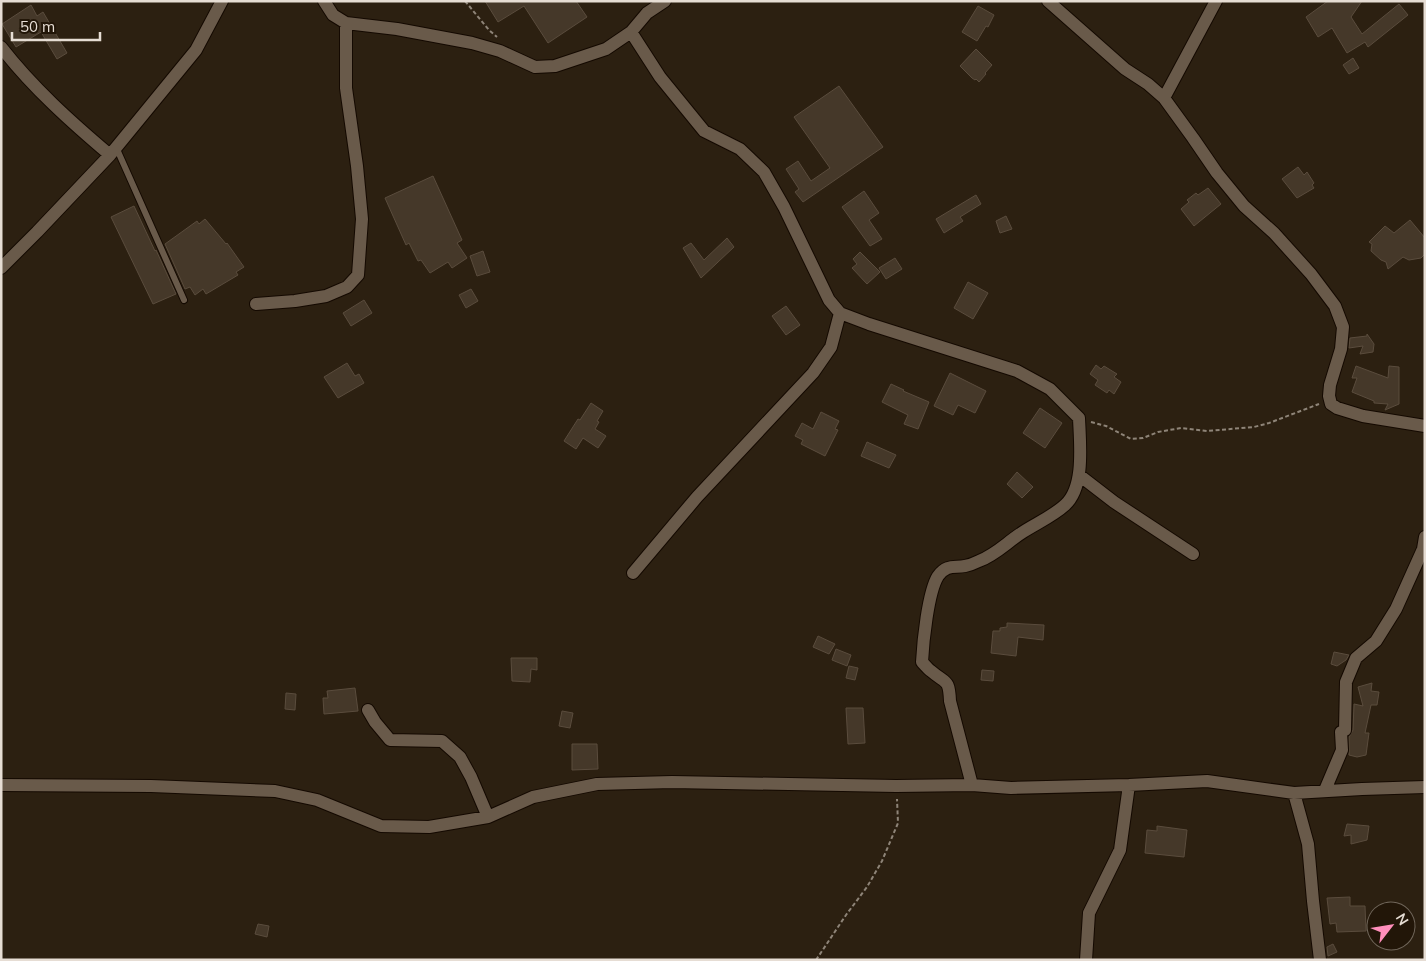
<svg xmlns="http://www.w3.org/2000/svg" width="1426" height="961" viewBox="0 0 1426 961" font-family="Mulish,sans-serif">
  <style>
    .building { fill: #453829; stroke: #5a4c3d }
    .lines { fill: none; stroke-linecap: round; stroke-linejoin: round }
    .service-casing { stroke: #140901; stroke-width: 8 }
    .minor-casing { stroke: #140901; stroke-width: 14 }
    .path { stroke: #8e8478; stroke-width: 2; stroke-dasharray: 4 2.5; stroke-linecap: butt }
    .service { stroke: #695a4a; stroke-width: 6 }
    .minor { stroke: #695a4a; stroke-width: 12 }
  </style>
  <rect width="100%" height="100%" fill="#2c2011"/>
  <path class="building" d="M485 1H576L587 17 548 43 524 6 498 22Z
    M1328 1H1362L1351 17 1362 34 1399 4 1408 15 1368 47 1365 42 1347 53 1332 28 1318 37 1306 17Z
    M31 5 37 16 43 12 67 53 57 59 41 32 16 47 2 24Z
    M978 6 994 15 988 27 986 26 977 41 962 32Z
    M976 49 992 65 985 73 986 74 979 82 976 79 975 80 972 78 960 66Z
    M1353 58 1359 68 1349 74 1343 65Z
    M839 86 883 147 803 202 795 192 799 189 786 169 798 161 811 181 830 168 794 117Z
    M1298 167 1304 175 1307 172 1314 183 1312 185 1314 188 1297 198 1282 179Z
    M433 176 462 240 457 243 467 258 452 268 448 262 430 273 421 260 418 261 409 243 406 245 385 198Z
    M1208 188 1221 204 1194 226 1181 209 1189 202 1187 200 1196 193 1198 195Z
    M864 191 879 213 869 220 882 239 870 246 842 207Z
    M976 195 981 204 960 217 963 221 944 233 936 219Z
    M134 206 155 251 156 250 176 294 153 304 111 217Z
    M1006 216 1012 229 1000 233 996 221Z
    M205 219 226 244 227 243 244 267 236 272 238 275 206 294 203 289 195 295 190 287 185 289 165 244 197 221 199 224Z
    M1410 220 1425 238V254L1421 258 1409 260 1403 257 1388 269 1386 262 1381 260 1371 251 1372 244 1369 242 1385 226 1394 233Z
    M727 238 734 247 701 278 683 248 691 243 704 260Z
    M483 251 490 272 477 276 470 256Z
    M860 252 880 272 867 284 852 268 857 264 853 259Z
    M895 258 902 269 886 279 879 268Z
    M968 282 988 293 973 319 954 308Z
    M471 289 478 301 466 308 459 295Z
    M364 300 372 313 351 326 343 313Z
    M786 306 800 325 786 335 772 316Z
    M1367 334 1374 344 1373 352 1360 354 1363 346 1349 348 1350 338 1367 336Z
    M347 363 355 376 359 374 364 383 338 398 324 377Z
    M1096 365 1101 369 1104 366 1117 374 1114 377 1121 382 1114 394 1109 390 1107 393 1095 385 1098 380 1090 374Z
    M1356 366 1388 378 1389 366 1399 367V404L1385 410 1388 404 1374 403V401L1352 392 1357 378H1352Z
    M950 373 986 391 975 413 958 405 953 415 934 406Z
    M891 384 904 390 903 391 929 402 918 429 904 424 908 415 882 402Z
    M591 403 603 411 597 421 599 422 595 429 606 436 598 448 583 438 576 449 564 441 578 419 580 420Z
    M1040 408 1062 423 1045 448 1023 433Z
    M821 412 839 421 835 429 838 430 825 456 801 444 803 440 795 436 802 423 813 429Z
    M867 442 896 455 889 468 861 456Z
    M1017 472 1033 487 1022 498 1007 484Z
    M1007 623 1044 625 1043 640 1018 637 1016 656 991 653 993 631H1000V628L1007 627Z
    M818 636 835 644 829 654 813 647Z
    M836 649 851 655 847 666 832 660Z
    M1334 652 1349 655 1346 660 1337 666 1331 664Z
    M511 658H537V670L531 669 530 682 512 681Z
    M849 666 858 668 855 680 846 678Z
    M982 670 994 671 993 681 981 680Z
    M1372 683 1371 691 1379 692 1377 705H1371L1365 733H1369L1366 755 1357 757 1349 755V737L1353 730 1354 704 1363 706 1358 687Z
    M355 688 358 711 324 714 323 698H328L327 691Z
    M286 693 296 694 295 710 285 709Z
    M846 708H863L865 743 848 744Z
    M562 711 573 713 570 728 559 726Z
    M572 744H597L598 769 572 770Z
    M1347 824 1369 826 1367 840 1351 844V835L1344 836Z
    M1157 826 1187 830 1184 857 1145 853 1147 830 1157 831Z
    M1350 897V906H1365L1366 931 1337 932 1336 923 1330 924 1327 898Z
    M258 924 269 926 267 937 255 934Z
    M1333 944 1337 952 1328 956 1327 947Z"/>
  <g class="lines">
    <defs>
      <path id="service" d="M116 147 184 300"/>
      <path id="minor" d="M324 1 333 15 346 23 397 29 472 43 500 51 535 67 555 66 606 49 631 32 647 13 665 1
        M1048 1 1125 69 1148 84 1164 98 1193 138 1217 173 1244 206 1274 233 1311 274 1335 306 1343 327 1341 349 1330 385 1329 396 1331 404 1337 408 1363 416 1425 426
        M631 32 660 77 704 131 740 149 764 172 784 207 829 300 840 313 869 324 1017 371 1050 389 1079 418C1080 444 1085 487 1065 505 1053 516 1037 523 1023 532 1007 542 997 554 979 561 975 563 970 565 965 566 954 568 947 564 938 576 928 592 923 642 922 662 925 665 928 669 931 671 946 684 949 678 950 701L972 785
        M1 47C33 88 71 122 110 155
        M1164 98 1216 1
        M1 268 37 232 110 155 196 50 222 1
        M256 304 295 301 326 296 347 287 358 275 362 219 357 166 346 88V23
        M1079 475 1114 502 1193 554
        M633 573 697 497 813 373 831 347 840 313
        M368 710 375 722 390 740 442 741 460 757 471 777 488 817
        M1 785 151 786 275 791 317 800 381 826 429 827 488 817 533 797 597 784 672 782 896 786 972 785 1011 788 1129 785 1207 781 1294 793 1362 789 1425 787
        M1325 790 1342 750 1341 732 1345 730 1346 682 1356 658 1376 641 1396 609 1423 549 1425 537
        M1294 793 1308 844 1313 901 1320 960
        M1086 960 1089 913 1120 850 1129 785"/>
    </defs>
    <use href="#service" class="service-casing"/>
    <use href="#minor" class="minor-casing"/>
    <path class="path" d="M465 1 489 30 497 37
      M1091 422 1106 426 1131 439 1143 438 1158 432 1181 428 1207 431 1254 427 1269 423 1319 404
      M816 960 846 915 867 887 882 861 898 823 897 799"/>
    <use href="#service" class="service"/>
    <use href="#minor" class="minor"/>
  </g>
  <rect width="1426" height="961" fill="none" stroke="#e6ddd4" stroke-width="5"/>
  <g transform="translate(1391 926) rotate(59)"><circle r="24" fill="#221608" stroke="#70665a"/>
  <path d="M0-4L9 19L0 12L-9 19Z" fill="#ff8ebb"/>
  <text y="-8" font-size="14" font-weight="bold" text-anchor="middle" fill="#e6ddd4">N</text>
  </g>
  <path d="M12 32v8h88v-8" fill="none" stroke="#e6ddd4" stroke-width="2.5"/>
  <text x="20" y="32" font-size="15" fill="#e6ddd4" stroke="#221608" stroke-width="4" paint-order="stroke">50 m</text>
</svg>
